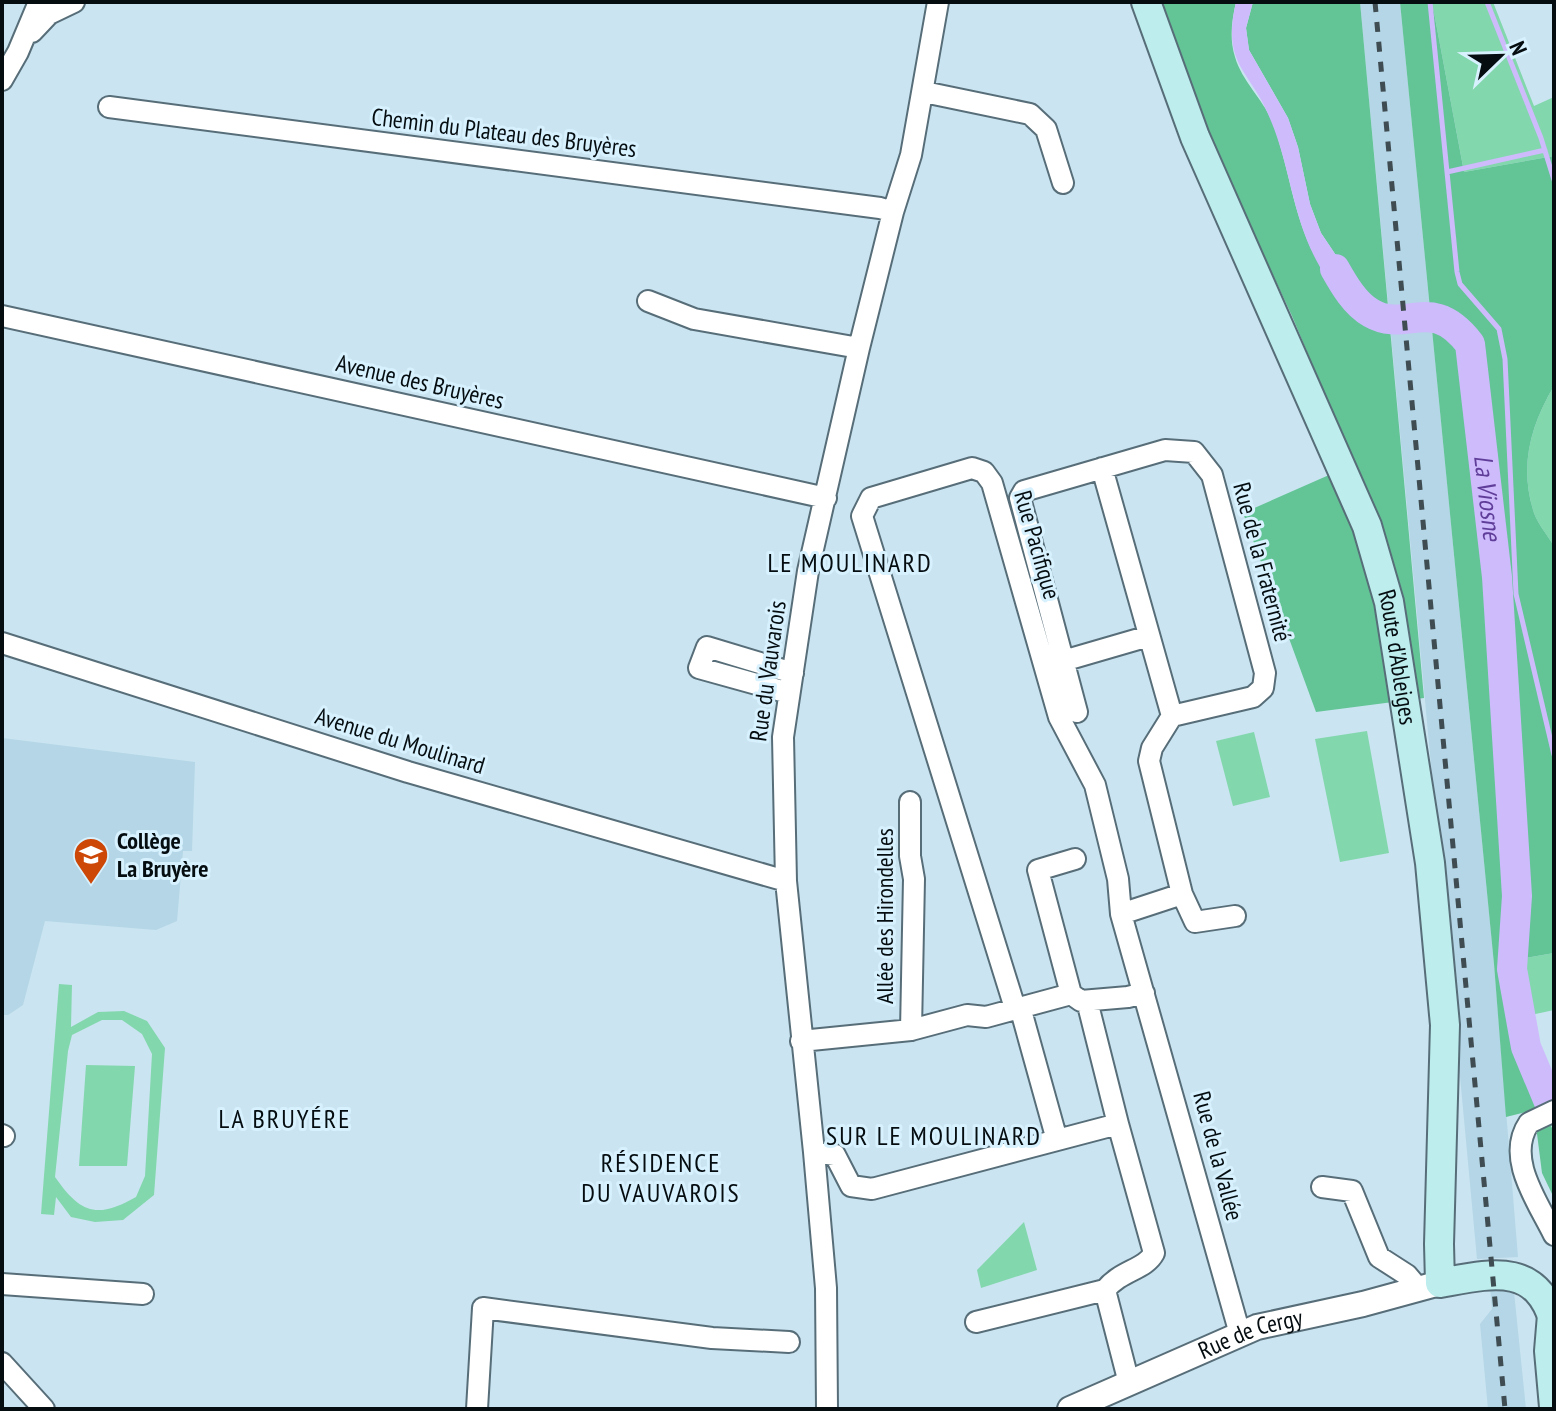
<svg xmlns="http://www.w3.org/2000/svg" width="1556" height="1411" viewBox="0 0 1556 1411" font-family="'PT Sans Narrow',sans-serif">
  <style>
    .built { fill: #b4d6e6 }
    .green { fill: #83d7ad; fill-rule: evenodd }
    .forest { fill: #63c496 }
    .water { fill: #cdbbfc }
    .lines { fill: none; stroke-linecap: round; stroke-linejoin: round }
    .stream { stroke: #cdbbfc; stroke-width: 5 }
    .river { stroke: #cdbbfc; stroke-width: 30 }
    .minor-casing { stroke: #576e79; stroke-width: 24 }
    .tertiary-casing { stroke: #576e79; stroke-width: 28 }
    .secondary-casing { stroke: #576e79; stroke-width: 32 }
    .minor { stroke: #fff; stroke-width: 20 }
    .tertiary { stroke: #fff; stroke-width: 24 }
    .secondary { stroke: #bdeded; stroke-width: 28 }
    .rail { stroke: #3f4d53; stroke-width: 5; stroke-dasharray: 10 10; stroke-linecap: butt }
    .labels { text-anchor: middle; stroke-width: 6; stroke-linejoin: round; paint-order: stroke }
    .street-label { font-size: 24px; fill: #050d11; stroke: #d7f1fe }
    .poi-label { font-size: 24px; font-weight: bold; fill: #050d11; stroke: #d7f1fe; text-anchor: start }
    .water-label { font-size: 26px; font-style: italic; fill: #5f3d99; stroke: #d7f1fe }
    .neighbourhood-label { font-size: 26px; letter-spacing: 2px; fill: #050d11; stroke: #d7f1fe }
  </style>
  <rect width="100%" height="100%" fill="#cae4f1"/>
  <path class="built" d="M1360 2H1400L1494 964 1518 1257 1477 1259Z
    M2 738 195 762 192 851H183L177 921 156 930 45 921 23 1005 8 1015H2Z
    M1490 1287 1514 1292 1526 1409H1488L1480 1324 1492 1309Z"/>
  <path class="green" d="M1432 2H1493L1534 106 1554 97V156L1464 172Z
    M1554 386V546C1548 536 1538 524 1534 513 1519 467 1530 426 1554 386Z
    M1367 731 1389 853 1340 862 1315 739Z
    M1254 732 1270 797 1233 806 1216 741Z
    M1554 953V1010L1517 1018 1510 975 1520 959Z
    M59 984 72 985 71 1027 98 1012 124 1011 147 1021 165 1048 154 1195 123 1220 95 1222 71 1217 56 1197 54 1215 41 1214ZM102 1020H122L142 1034 152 1054 145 1176 136 1197C97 1219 81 1214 55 1177L68 1051 72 1035Z
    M86 1065 135 1066 127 1166H79Z
    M1024 1222 1037 1270 981 1288 977 1270Z"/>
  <path class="forest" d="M1146 2H1236C1232 20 1229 38 1235 57 1242 81 1262 98 1272 121 1294 179 1293 239 1337 287L1356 285 1321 233 1310 204 1298 147 1288 118 1249 50 1246 28 1253 2H1360L1424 698 1316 712 1243 513 1354 464 1292 316Z
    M1400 2H1432L1464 172 1554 156V386C1530 426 1519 467 1534 513 1538 524 1548 536 1554 546V953L1520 959 1510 975 1521 1048 1542 1108 1506 1117 1494 964Z
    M1554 1121V1124L1551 1126 1554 1132V1198L1542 1173 1536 1126Z"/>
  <path class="water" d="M1236 2H1253L1246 28 1249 50 1288 118 1298 147 1310 204 1321 233 1356 285 1359 315C1347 299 1330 284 1320 267 1293 221 1291 169 1271 121 1251 69 1221 67 1236 2Z"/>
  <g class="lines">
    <path class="stream" d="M1430 2 1457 272 1460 284 1499 329 1505 359 1516 594 1554 755
      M1487 2 1541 138 1554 180
      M1447 172 1545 150"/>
    <path class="river" id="s1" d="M1335 269C1344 285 1355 304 1371 313 1407 334 1431 293 1470 344L1497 577 1517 896 1512 969 1526 1047 1549 1102"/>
    <defs>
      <path id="minor" d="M32 32 49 14 74 2
        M2 80 18 52 39 2
        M924 92 1030 114 1046 129 1063 183
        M109 107 880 208 893 212
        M648 301 694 319 859 348
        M2 316 826 498
        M1102 468 1172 716
        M2 643 408 772 786 881
        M1063 661 1149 636
        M789 693 699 668 707 647 793 673
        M1077 712 1020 498 1024 491 1165 450 1194 452 1212 475 1265 673 1263 688 1253 697 1172 716 1152 748 1149 761 1182 894 1121 914
        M910 802V856L914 879 911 1030
        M1182 894 1195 922 1235 916
        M1071 994 1038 870 1075 859
        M1087 1001 1118 1124
        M1020 1007 1057 1140
        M1015 1008 862 516 871 498 972 468 984 472 992 483 1059 717 1095 785 1118 879 1121 914 1240 1334
        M801 1041 911 1030 967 1015 986 1017 1071 994 1081 1001 1128 997 1144 993
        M1554 1111 1529 1123C1505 1158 1538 1202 1554 1235
        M2 1135 4 1136
        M814 1152 835 1155 851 1186 872 1189 1118 1124 1154 1253C1145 1270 1121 1270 1105 1290L1129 1383
        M1322 1187 1352 1191 1379 1257 1407 1275 1418 1288
        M2 1284 143 1294
        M976 1322 1105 1290
        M2 1363 44 1409
        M477 1409 483 1308 712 1338 789 1342
        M827 1409 826 1288 814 1152 786 881 783 737 808 571 859 348 893 212 911 155 938 2"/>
      <g id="tertiary">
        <path id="s2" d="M1070 1409 1257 1327 1363 1304 1440 1283"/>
      </g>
      <g id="secondary">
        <path id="s3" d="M1146 2 1195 137 1367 526 1389 602 1430 863 1445 1025 1439 1244 1440 1283C1490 1274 1536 1261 1554 1322"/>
        <path d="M1552 1315 1549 1351 1554 1407"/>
      </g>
    </defs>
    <use href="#minor" class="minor-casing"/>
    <use href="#tertiary" class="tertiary-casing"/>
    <use href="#secondary" class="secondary-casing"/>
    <use href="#minor" class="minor"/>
    <use href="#tertiary" class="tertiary"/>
    <use href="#secondary" class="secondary"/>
    <path class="rail" d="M1375 2 1505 1409"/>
  </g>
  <defs>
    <symbol id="school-pin" viewBox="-11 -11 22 30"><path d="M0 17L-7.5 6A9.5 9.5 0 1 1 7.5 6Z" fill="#cd4707" stroke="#d7f1fe"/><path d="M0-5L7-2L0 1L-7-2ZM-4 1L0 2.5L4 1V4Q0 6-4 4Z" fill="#fff"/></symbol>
  </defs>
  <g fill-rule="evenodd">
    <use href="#school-pin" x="71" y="835" width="40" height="54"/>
  </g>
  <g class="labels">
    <g class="street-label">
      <text transform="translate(504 133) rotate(7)" y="8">Chemin du Plateau des Bruyères</text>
      <text transform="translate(420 382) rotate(13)" y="8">Avenue des Bruyères</text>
      <text transform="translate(1037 545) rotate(74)" y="8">Rue Pacifique</text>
      <text transform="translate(1262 562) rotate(75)" y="8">Rue de la Fraternité</text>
      <text dy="8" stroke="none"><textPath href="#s3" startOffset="704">Route d'Ableiges</textPath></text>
      <text transform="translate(768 671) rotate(-82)" y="8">Rue du Vauvarois</text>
      <text transform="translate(400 741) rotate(17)" y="8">Avenue du Moulinard</text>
      <text transform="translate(885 916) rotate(-90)" y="8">Allée des Hirondelles</text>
      <text transform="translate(1218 1156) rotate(75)" y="8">Rue de la Vallée</text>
      <text dy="8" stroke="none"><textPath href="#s2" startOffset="196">Rue de Cergy</textPath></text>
    </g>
    <g class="poi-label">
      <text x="117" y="849">Collège<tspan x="117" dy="28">La Bruyère</tspan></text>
    </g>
    <g class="water-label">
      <text dy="9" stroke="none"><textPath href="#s1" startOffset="322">La Viosne</textPath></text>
    </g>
    <g class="neighbourhood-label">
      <text x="850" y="572">LE MOULINARD</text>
      <text x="285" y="1128">LA BRUYÉRE</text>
      <text x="934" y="1145">SUR LE MOULINARD</text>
      <text x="661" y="1172">RÉSIDENCE<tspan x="661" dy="30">DU VAUVAROIS</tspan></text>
    </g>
  </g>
  <rect width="1556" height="1411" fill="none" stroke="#050d11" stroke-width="8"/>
  <g transform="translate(1500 56) rotate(67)" stroke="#d7f1fe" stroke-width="6" paint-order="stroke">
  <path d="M0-6L14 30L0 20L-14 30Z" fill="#050d11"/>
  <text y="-12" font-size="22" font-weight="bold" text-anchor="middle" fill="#050d11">N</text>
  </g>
</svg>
